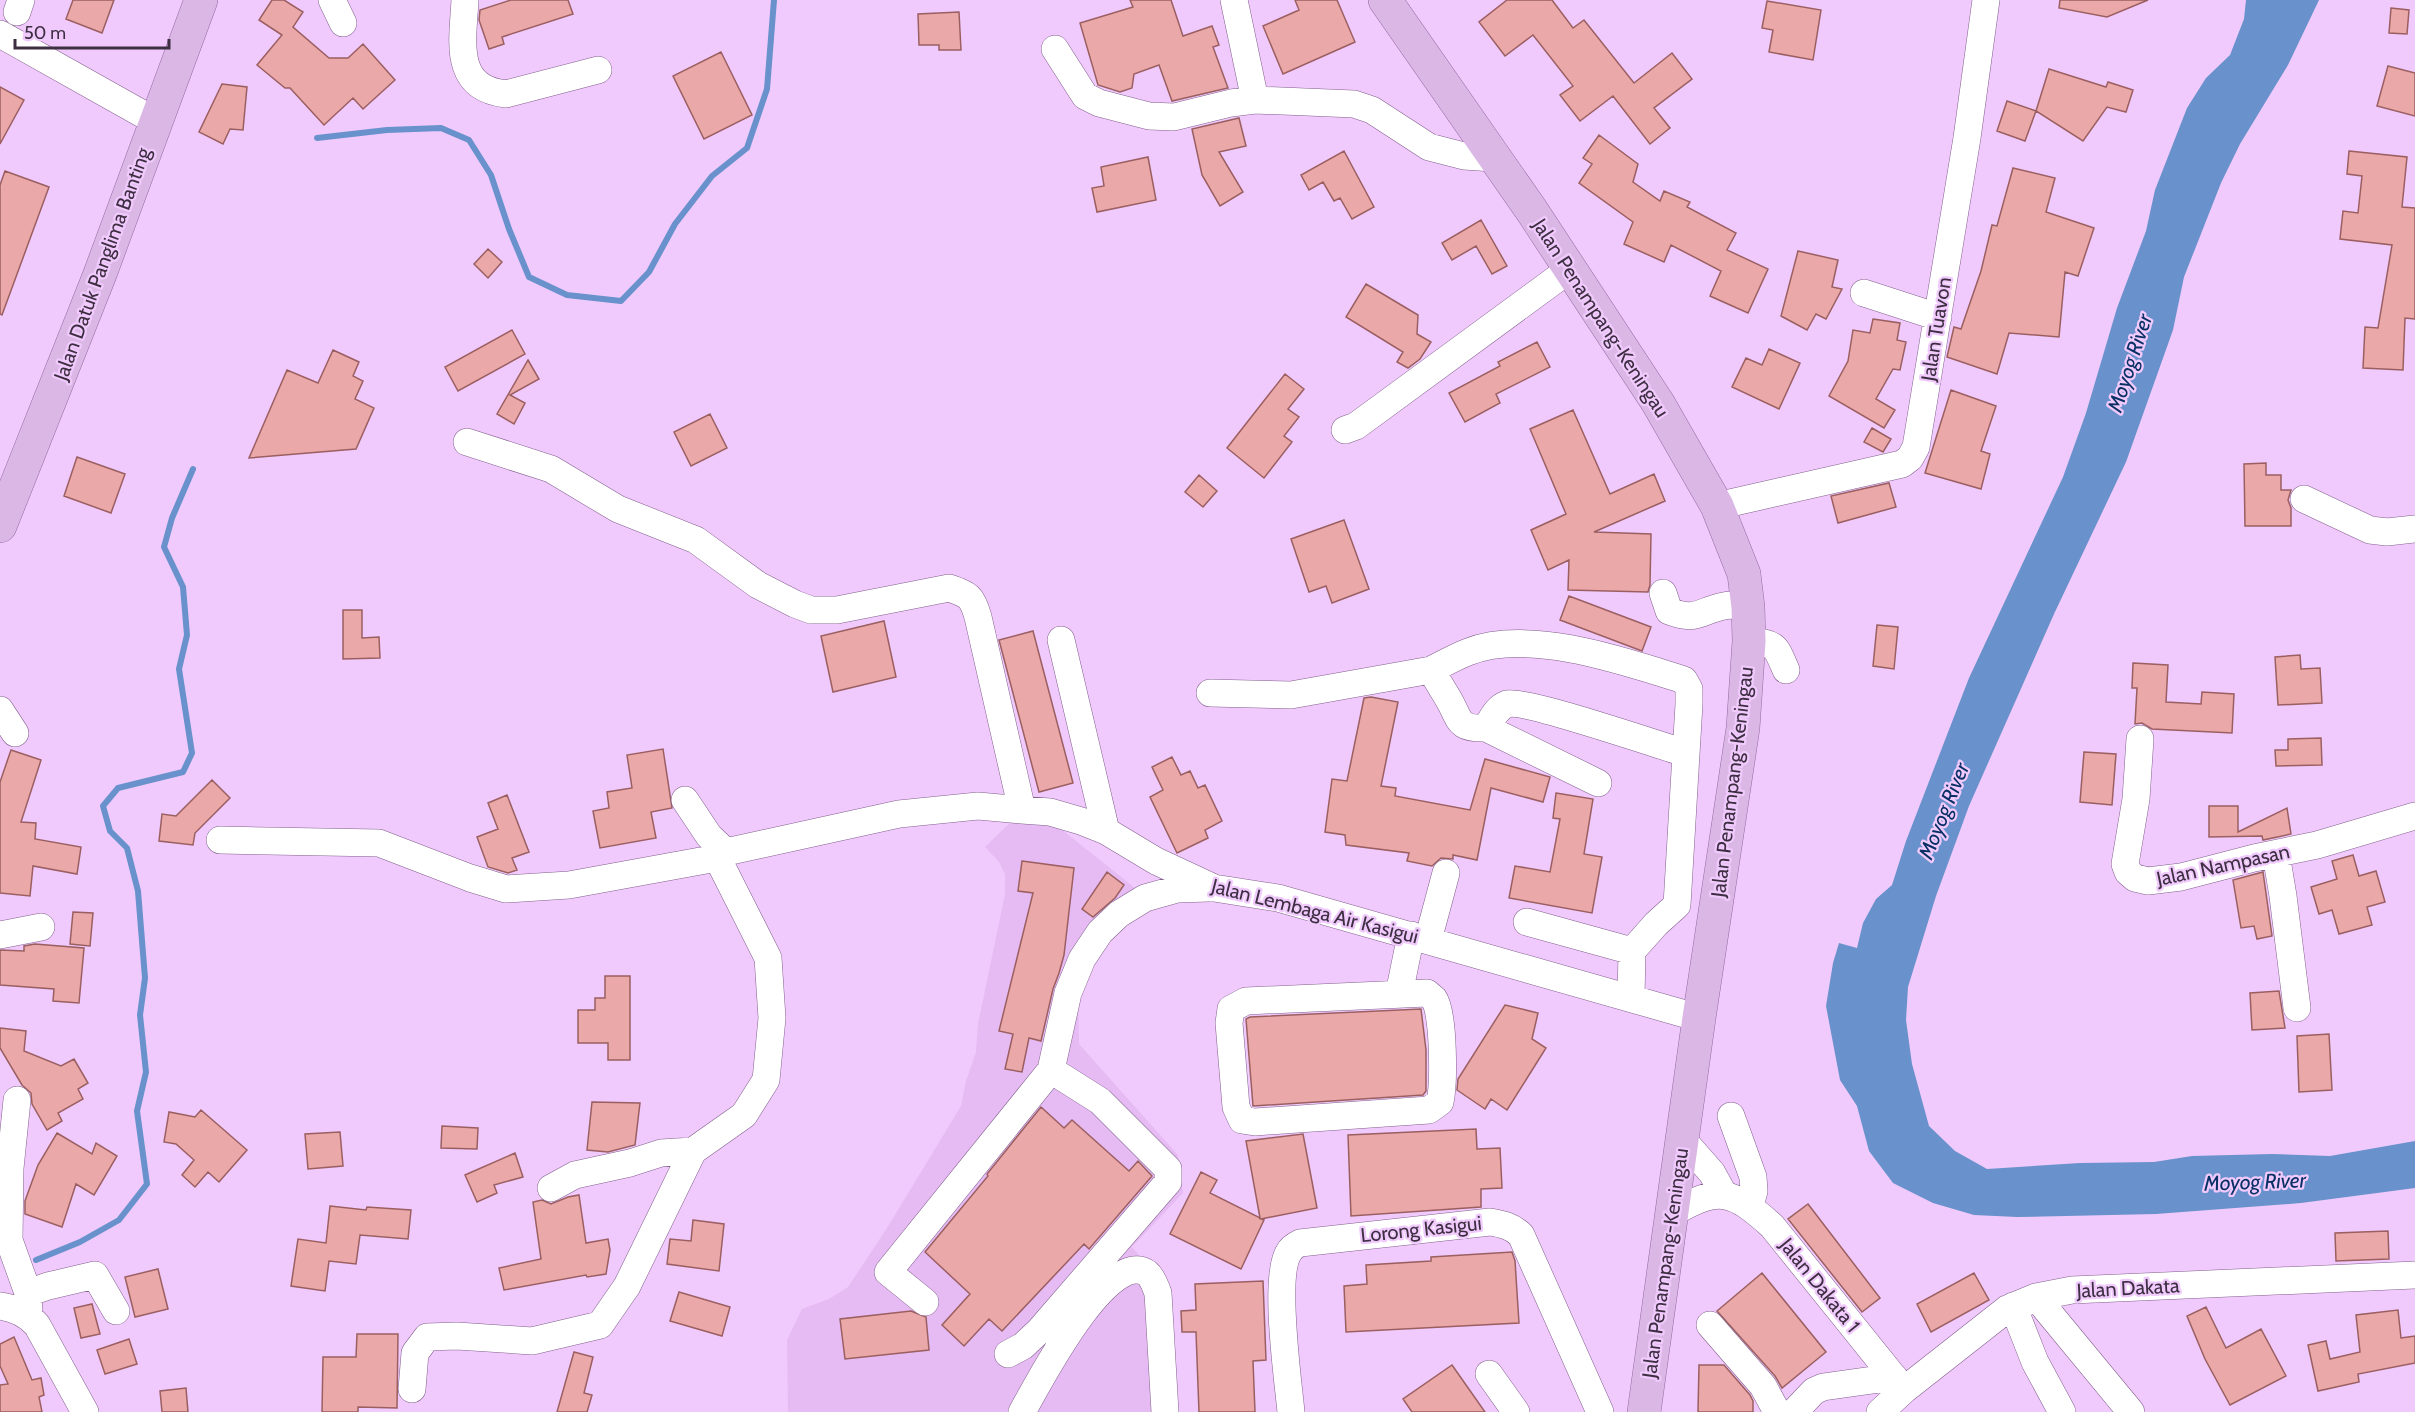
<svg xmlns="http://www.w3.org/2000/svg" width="2415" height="1412" viewBox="0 0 2415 1412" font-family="Cabin,sans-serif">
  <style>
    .built { fill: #e6bbf3 }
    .water { fill: #6991cc }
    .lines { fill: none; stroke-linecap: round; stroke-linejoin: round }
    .stream { stroke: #6991cc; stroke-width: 6 }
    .building { fill: #eaa8a9; stroke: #9b5f61; stroke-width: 1.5 }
    .minor-casing { stroke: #82608d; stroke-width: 28 }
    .major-casing { stroke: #9468a2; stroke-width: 34 }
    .minor { stroke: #fff; stroke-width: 27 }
    .major { stroke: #dbb7e6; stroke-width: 33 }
    .labels { text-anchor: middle; stroke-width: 4.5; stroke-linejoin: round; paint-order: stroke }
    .street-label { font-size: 20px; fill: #3d2e42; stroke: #f0cafc }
    .water-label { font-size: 21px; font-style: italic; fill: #093065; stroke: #f0cafc }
  </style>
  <rect width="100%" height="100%" fill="#f0cafc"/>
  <path class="built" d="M1015 818 1039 821 1061 829 1140 892 1109 938 1078 994 1079 1044 1178 1155 1183 1193 1132 1247 1165 1286 1170 1412H788L787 1340 802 1309 829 1299 848 1287 887 1228 961 1106 966 1081 976 1052 978 1024 1005 894V874L999 862 985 847Z"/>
  <path class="water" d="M2246 0H2319L2288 65 2240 144 2221 183 2184 277 2173 330 2126 462 2054 614 1969 806 1936 896 1908 987 1906 1020 1912 1064 1929 1126 1955 1151 1987 1169 2080 1163 2154 1162 2192 1156 2272 1154 2330 1156 2415 1141V1188L2301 1203 2156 1214 2017 1217 1974 1215 1933 1203 1893 1183 1869 1151 1857 1106 1840 1080 1826 1006 1833 963 1839 943 1857 948 1863 923 1876 899 1892 885 1906 841 1969 678 2063 477 2086 413 2117 308 2146 231 2155 190 2187 108 2206 78 2230 55 2244 19Z"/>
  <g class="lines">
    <path class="stream" d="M317 138 387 130 441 128 469 140 491 175 509 229 529 277 567 295 621 301 649 272 675 224 712 176 747 148 767 89 774 0
      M36 1260 80 1242 119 1220 147 1184 137 1111 146 1072 140 1015 145 978 138 891 127 848 110 831 103 806 118 788 183 772 192 753 179 669 187 635 183 587 164 547 172 518 193 469"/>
  </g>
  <path class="building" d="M73 0H114L102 33 66 19Z
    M272 0H284L303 12 293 27 329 58H348L363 44 395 80 363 109 353 98 324 125 290 88H285L257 65 282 35 259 20Z
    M511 0H568L573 14 502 37 504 44 489 49 479 20 480 10Z
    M1130 0H1171L1183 36 1212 26 1219 45 1213 47 1228 88 1172 101 1159 65 1134 74 1132 88 1120 92 1098 85 1080 23 1133 7Z
    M1295 0H1337L1355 42 1283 74 1263 26 1299 10Z
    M1507 0H1552L1573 28 1584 20 1634 83 1672 53 1692 79 1654 108 1670 128 1650 144 1613 96 1580 121 1560 95 1573 86 1533 35 1505 56 1479 22Z
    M2060 0H2148L2107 17 2059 8Z
    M1767 1 1821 10 1813 60 1769 52 1773 30 1762 28Z
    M2391 8 2409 10 2407 34 2389 33Z
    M959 12 961 50H939V45H919L918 14Z
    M721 52 752 115 704 139 673 76Z
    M2388 66 2415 73V116L2377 106Z
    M2049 69 2106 87 2108 82 2133 90 2126 112 2107 107 2083 141 2036 111Z
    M222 84 247 87 243 130 230 129 223 144 199 132Z
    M0 87 24 100 0 144Z
    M2007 101 2036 111 2025 141 1997 131Z
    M1239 118 1246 146 1219 152 1243 192 1220 206 1202 175 1192 129Z
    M1599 135 1638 164 1633 182 1660 201 1664 191 1690 202 1687 207 1736 233 1727 250 1768 269 1748 313 1710 296 1721 271 1671 245 1664 262 1624 244 1633 222 1579 183 1592 164 1583 158Z
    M1344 151 1374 207 1352 219 1340 198 1334 201 1323 182 1309 190 1301 175Z
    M2349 151 2407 157 2402 207 2415 208V319L2405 318 2403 370 2363 368 2365 327 2378 328 2392 245 2340 239 2343 211 2358 213 2362 176 2347 174Z
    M1148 157 1156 200 1097 212 1092 188 1104 186 1101 167Z
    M2013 168 2055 178 2046 212 2094 228 2078 276 2065 272 2059 337 2009 333 1997 374 1947 357 1954 327 1961 329 1981 271 1992 225 1997 226Z
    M5 171 49 187 2 315 0 314V185Z
    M1481 220 1507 266 1492 274 1476 246 1452 260 1442 243Z
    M488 249 502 262 488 278 474 264Z
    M1798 251 1838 260 1832 287 1842 289 1826 319 1816 314 1807 330 1781 316Z
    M1366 284 1418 315 1417 334 1431 342 1420 359 1408 368 1397 362 1403 352 1346 317Z
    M1873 319 1900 323 1897 340 1906 342 1900 370 1893 369 1876 399 1895 410 1884 428 1829 396 1848 361 1853 330 1870 333Z
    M512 330 525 354 458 391 445 367Z
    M1537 342 1550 367 1496 394 1500 403 1465 422 1449 393 1500 366 1498 362Z
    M1769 349 1800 363 1779 409 1732 387 1746 358 1762 365Z
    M333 350 359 362 353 376 363 381 355 399 374 408 356 449 249 458 287 370 318 383Z
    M528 360 539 379 510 395 525 403 514 424 497 414Z
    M1285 374 1304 389 1288 409 1299 417 1284 436 1292 442 1264 478 1227 448Z
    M1951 390 1996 406 1981 451 1990 454 1981 489 1925 473Z
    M1573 410 1610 494 1654 474 1665 501 1594 532 1651 534 1650 585 1648 592 1568 590 1569 560 1548 570 1531 530 1566 514 1530 429Z
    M710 414 727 448 691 466 674 432Z
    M1872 428 1891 439 1883 452 1864 442Z
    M77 457 125 474 111 513 64 496Z
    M2266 463V475H2281V490H2291L2288 500 2291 508V526H2245L2244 464Z
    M1199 475 1217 491 1203 507 1185 492Z
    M1889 483 1896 507 1838 523 1831 496Z
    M1344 520 1369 589 1332 603 1326 586 1309 592 1291 539Z
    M1569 596 1651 627 1642 651 1560 620Z
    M343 610H362V638L379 637 380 658 343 659Z
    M884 621 896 677 833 692 821 636Z
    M1877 625 1898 627 1894 669 1873 666Z
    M1033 631 1073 783 1039 792 999 640Z
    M2300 655 2301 669 2320 668 2322 703 2278 705 2275 657Z
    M2133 663 2168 665 2166 702 2201 704 2202 692 2234 694 2232 733 2152 729 2142 723 2135 724 2137 688H2132Z
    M1371 697 1398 702 1381 786 1396 788 1395 796 1470 810 1485 759 1550 777 1543 802 1491 788 1477 860 1453 855V859L1441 858 1432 866 1407 861 1409 853 1346 845 1345 835 1325 832 1332 779 1347 781 1364 698Z
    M2321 738 2322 765 2276 766 2275 750H2288V739Z
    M663 749 672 808 651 812 656 838 600 848 593 811 609 808 607 792 632 788 627 755Z
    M11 750 41 760 21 822 36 823 35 839 81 847 77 874 33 866 30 896 0 893V782Z
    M2084 752 2116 754 2112 805 2080 802Z
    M1172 757 1181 775 1190 771 1198 788 1205 785 1222 821 1205 830 1208 838 1177 853 1150 797 1163 790 1152 767Z
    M212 780 230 798 195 833 193 845 159 841 162 814 176 816Z
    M1556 793 1593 799 1584 854 1602 857 1592 913 1509 898 1515 866 1550 872 1560 819 1553 818Z
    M507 795 529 852 512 858 517 870 508 873 488 867 477 837 498 829 488 803Z
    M2209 806H2238V832L2287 808 2291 834 2263 840 2262 836 2209 837Z
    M2353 855 2359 876 2376 871 2385 902 2367 907 2372 925 2339 934 2332 910 2319 914 2311 887 2337 879 2332 861Z
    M1022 861 1074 868 1064 955 1059 973 1053 989 1041 1041 1029 1038 1022 1072 1005 1069 1013 1034 999 1031 1033 893 1018 891Z
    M1107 872 1124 885 1115 898 1093 917 1082 909Z
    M2263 872 2272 936 2257 939 2254 926 2241 928 2233 880Z
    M73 912 93 913 90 946 70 944Z
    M35 944 84 948 79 1003 53 1001 54 989 0 985V950L24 951V946Z
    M605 976H630V1060H608V1043H578V1010H595V998H605Z
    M2279 991 2285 1028 2252 1030 2250 993Z
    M1505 1005 1538 1013 1532 1039 1546 1048 1507 1110 1491 1099 1485 1109 1457 1090 1458 1079Z
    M1421 1009 1426 1050V1091L1423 1095 1253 1106 1246 1019 1250 1017Z
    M0 1028 26 1031 24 1051 61 1066 74 1059 88 1083 78 1089 83 1099 58 1113 62 1121 47 1130 32 1104 31 1093 22 1085 0 1048Z
    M2329 1034 2332 1090 2299 1092 2297 1036Z
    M592 1102 640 1103 635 1145 608 1152 587 1150Z
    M1041 1107 1064 1128 1072 1120 1129 1171 1138 1161 1152 1176 1089 1249 1084 1244 1002 1331 989 1319 964 1346 942 1325 970 1294 925 1252 988 1176 987 1174Z
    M201 1110 247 1150 219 1182 208 1172 195 1187 182 1175 194 1160 176 1144 164 1142 169 1112 195 1117Z
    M442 1126 478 1128 477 1149 441 1148Z
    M1476 1129 1477 1149 1500 1148 1502 1188 1481 1189V1207L1351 1216 1348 1135Z
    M340 1132 343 1166 308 1169 305 1134Z
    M57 1133 92 1154 96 1143 117 1156 94 1195 76 1184 62 1227 25 1214V1201L38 1165Z
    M1303 1134 1317 1208 1261 1219 1264 1220 1241 1269 1170 1234 1201 1172 1217 1180 1210 1193 1260 1218 1246 1141Z
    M515 1153 523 1177 494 1185 497 1193 477 1202 465 1175Z
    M579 1195 586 1243 608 1239 610 1250 606 1274 587 1277 586 1275 504 1290 499 1268 541 1259 533 1202 542 1200 551 1204 568 1197Z
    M1808 1204 1880 1298 1862 1312 1788 1219Z
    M330 1206 366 1210 367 1207 411 1210 408 1239 360 1235 356 1264 329 1261 325 1291 291 1286 298 1239 326 1243Z
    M693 1220 724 1224 719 1271 667 1264 670 1239 691 1241Z
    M2388 1231 2389 1259 2336 1261 2335 1233Z
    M1512 1252 1515 1261 1519 1323 1346 1332 1344 1286 1367 1284 1366 1265 1431 1261V1257Z
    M158 1269 168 1309 135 1317 125 1277Z
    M1762 1273 1826 1352 1782 1388 1775 1376 1717 1311Z
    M1974 1273 1989 1300 1931 1332 1917 1304Z
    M1263 1281 1266 1360 1253 1361 1255 1412H1199L1196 1332H1182L1181 1311 1196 1310 1195 1284Z
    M679 1292 730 1307 722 1336 670 1321Z
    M92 1304 100 1334 81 1338 74 1308Z
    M2206 1307 2226 1348 2261 1329 2286 1376 2230 1405 2205 1359 2187 1316Z
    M2398 1310 2401 1338 2415 1336V1363L2358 1374 2359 1382 2318 1391 2308 1345 2326 1341 2330 1359 2360 1352 2356 1315Z
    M911 1311 926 1317 929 1350 845 1359 840 1319Z
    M357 1334H398L397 1408 358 1407V1412H322L323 1357H356Z
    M14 1337 32 1380 41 1378 44 1395 39 1397 42 1412H0V1385L8 1384 0 1366V1344Z
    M129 1339 137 1364 105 1374 97 1350Z
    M574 1352 593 1357 584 1393 592 1395 587 1412H557Z
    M1452 1365 1485 1412H1412L1403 1399Z
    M1699 1365H1724L1750 1395 1753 1401V1412H1698Z
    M186 1388 188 1412H162L160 1391Z"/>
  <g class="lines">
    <defs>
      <path id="minor" d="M332 0 343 23
        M465 0C463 40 452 88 506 94L598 70
        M1234 0 1255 100
        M17 12 21 0
        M0 34 155 121
        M1055 49 1085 96 1099 103 1149 116 1174 117 1231 103 1255 100 1354 104 1372 110 1429 147 1464 156 1494 158
        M1864 293 1938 317
        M1345 430 1356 426 1570 269
        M467 442 551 469 618 509 696 540 758 585 795 604 811 610H837L949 588C969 595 972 596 978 617L1022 810
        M2304 499 2370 530 2387 532 2415 529
        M1717 506 1902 464 1910 458 1916 447 1967 138 1986 0
        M1663 593 1669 611C1697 622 1699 611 1724 606 1731 604 1741 606 1748 607
        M1061 640 1106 831
        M1749 641C1777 644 1775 645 1786 670
        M1431 670C1443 664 1455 657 1468 652 1529 628 1624 661 1684 680L1689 689V704L1677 905 1656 924 1632 951 1631 998
        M1210 693 1291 695 1431 670C1437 680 1443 690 1449 700 1461 721 1457 729 1486 728 1492 719 1496 708 1507 704 1524 699 1658 745 1685 753
        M0 710 15 733
        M1486 728 1598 783
        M2140 739 2136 799 2125 864 2128 872 2135 878 2148 881 2181 877 2254 858 2317 845 2415 816
        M685 800 709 836 726 852
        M220 840 379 843 470 878 506 889 569 885 706 860 726 852 899 814 978 806 1022 810 1050 812 1081 821 1106 831 1156 861 1214 888 1278 898 1699 1018
        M2276 854 2283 896 2297 1008
        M1527 922 1632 951
        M0 935 41 927
        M1428 940 1446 873
        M1427 993C1429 995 1432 997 1434 999 1444 1013 1444 1084 1440 1102L1429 1110 1255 1122 1242 1120 1236 1107 1229 1023 1231 1009 1246 1001Z
        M1399 994 1411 935
        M17 1100 10 1168 9 1240 28 1293 29 1316
        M1731 1116 1753 1177 1754 1191 1750 1206
        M1683 1140 1712 1173 1723 1193
        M551 1188 575 1175 630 1163 661 1153 693 1151 744 1115 766 1080 772 1018 768 958 717 857
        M1673 1213C1720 1185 1733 1191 1772 1226L1904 1390
        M28 1293 48 1286 95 1275 116 1311
        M2036 1297 2131 1412
        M925 1302 888 1272 1051 1070 1068 993 1082 959 1100 932 1119 914 1145 898 1177 889 1209 888
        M0 1306C15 1308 27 1314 37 1325L85 1412
        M2013 1306 2035 1362 2062 1412
        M1710 1325 1763 1386 1777 1412
        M1008 1354 1023 1346 1039 1331 1168 1182V1169L1100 1101 1051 1070
        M1489 1374 1516 1412
        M412 1389 415 1353 427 1337 457 1336 532 1341 600 1325 627 1286 693 1151
        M1022 1412C1037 1386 1107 1248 1147 1273 1153 1278 1155 1286 1158 1293L1165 1412
        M1291 1412C1288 1380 1273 1276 1289 1252 1291 1248 1296 1245 1300 1243L1490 1222C1502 1224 1512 1226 1521 1235L1600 1412
        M1794 1412 1814 1391 1823 1387 1894 1377
        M1880 1412 1904 1390 2007 1309 2036 1297 2072 1290 2415 1275"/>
      <path id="major" d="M1385 0 1532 211 1658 403 1717 506 1744 574 1748 607 1749 641 1743 728 1699 1018 1644 1412
        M0 526 100 274 201 0"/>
    </defs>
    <use href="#minor" class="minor-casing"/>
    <use href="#major" class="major-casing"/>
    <use href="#minor" class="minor"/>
    <use href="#major" class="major"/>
  </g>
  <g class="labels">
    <g class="street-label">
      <text transform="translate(102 264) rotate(-70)" y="7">Jalan Datuk Panglima Banting</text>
      <text transform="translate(1601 318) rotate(57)" y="7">Jalan Penampang-Keningau</text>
      <text transform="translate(1936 329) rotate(-81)" y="7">Jalan Tuavon</text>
      <text transform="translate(1732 782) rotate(-83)" y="7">Jalan Penampang-Keningau</text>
      <text transform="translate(2223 865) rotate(-12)" y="7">Jalan Nampasan</text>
      <text transform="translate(1315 911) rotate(14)" y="7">Jalan Lembaga Air Kasigui</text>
      <text transform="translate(1421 1229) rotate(-6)" y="7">Lorong Kasigui</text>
      <text transform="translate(1665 1263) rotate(-82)" y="7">Jalan Penampang-Keningau</text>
      <text transform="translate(1820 1285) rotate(51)" y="7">Jalan Dakata 1</text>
      <text transform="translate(2128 1288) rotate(-3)" y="7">Jalan Dakata</text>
    </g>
    <g class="water-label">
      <text transform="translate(2130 363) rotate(-72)" y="7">Moyog River</text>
      <text transform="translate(1944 811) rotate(-68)" y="7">Moyog River</text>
      <text transform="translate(2255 1182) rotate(-2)" y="7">Moyog River</text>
    </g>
  </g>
  <path d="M15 39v9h154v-9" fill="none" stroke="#3d2e42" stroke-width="3"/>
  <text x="24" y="39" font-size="18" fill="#3d2e42" stroke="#f0cafc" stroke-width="4.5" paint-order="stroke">50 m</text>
</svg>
